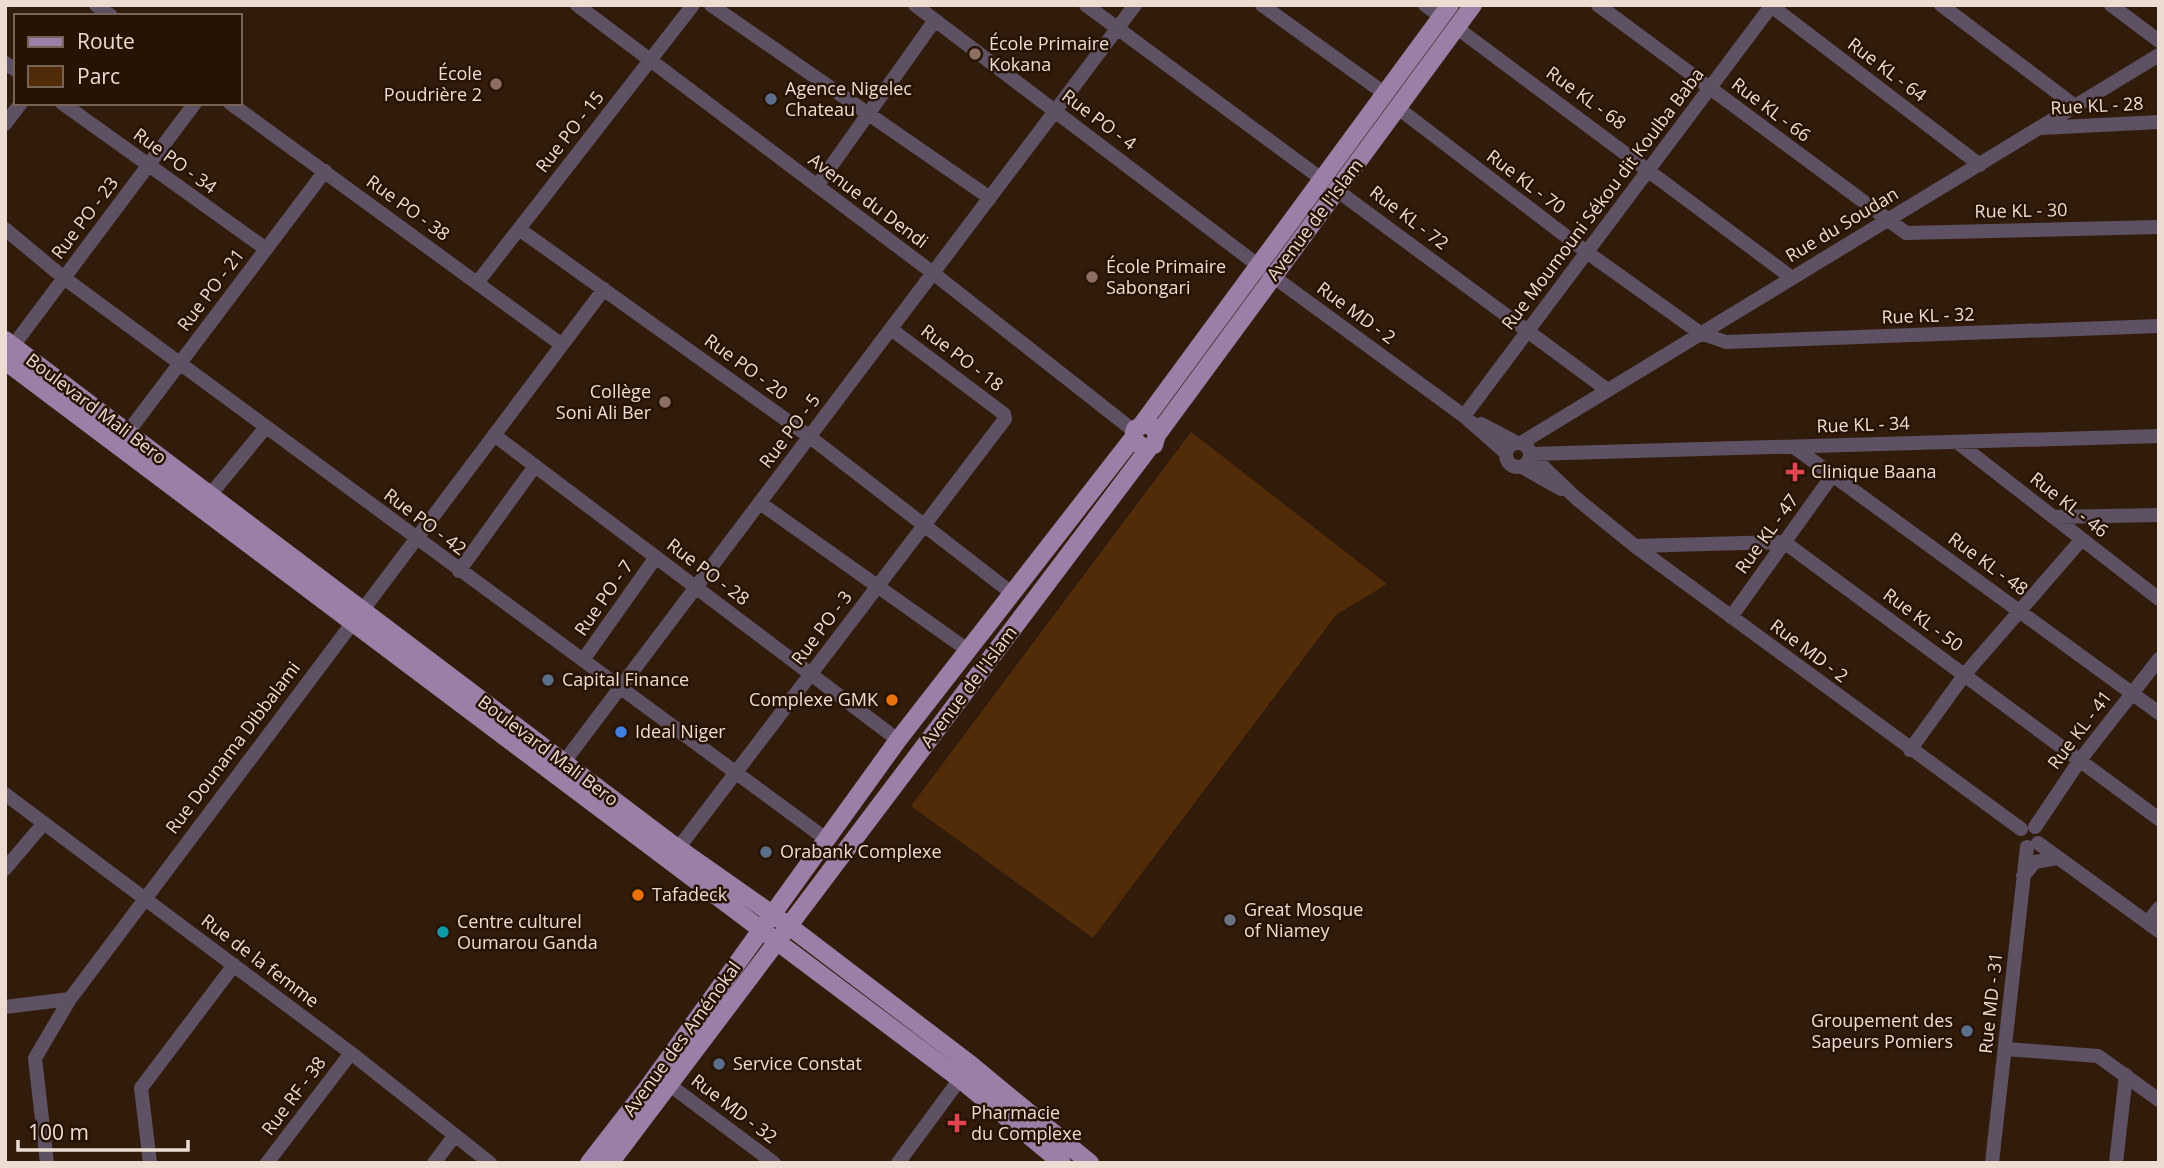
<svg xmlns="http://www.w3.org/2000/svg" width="2164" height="1168" viewBox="0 0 2164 1168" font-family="'Open Sans',sans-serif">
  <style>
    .green { fill: #522b08 }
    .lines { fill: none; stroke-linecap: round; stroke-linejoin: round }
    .minor { stroke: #5e5164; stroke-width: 14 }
    .major { stroke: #9b7fa7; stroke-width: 18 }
    .education-dot { fill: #8d6e63; stroke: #271304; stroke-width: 2.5 }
    .service-dot { fill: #5c6f8a; stroke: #271304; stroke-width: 2.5 }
    .health-dot { fill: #e0444e; stroke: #271304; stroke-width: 2.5 }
    .food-dot { fill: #e8710a; stroke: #271304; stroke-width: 2.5 }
    .shop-dot { fill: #3f7fe0; stroke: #271304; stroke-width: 2.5 }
    .worship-dot { fill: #6b7280; stroke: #271304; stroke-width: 2.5 }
    .culture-dot { fill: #0f9aa8; stroke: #271304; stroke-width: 2.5 }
    .labels { text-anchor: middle; stroke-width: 5; stroke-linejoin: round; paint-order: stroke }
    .poi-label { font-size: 18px; fill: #ecddd3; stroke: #271304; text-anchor: start }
    .street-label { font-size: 18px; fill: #ecddd3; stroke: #271304 }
  </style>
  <rect width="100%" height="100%" fill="#311c0c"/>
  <path class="green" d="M1191 432 1387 584 1336 615 1093 938 911 806Z"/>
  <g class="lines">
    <path class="minor" d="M96 5 111 16
      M577 5 933 273 1134 431
      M711 5 990 198
      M915 5 1259 266 1464 416 1506 453
      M1086 5 1606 389
      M1262 5 1384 93
      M1425 5 1441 17
      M1598 5 1906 233 2159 227
      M1770 5 1980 165
      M1941 5 2075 106
      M2111 5 2159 41
      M1457 28 1792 278
      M5 63 16 70
      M62 103 266 249
      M230 103 562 345
      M1398 108 1588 253 1700 333 1726 342 2159 326
      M5 124 21 103
      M2041 128 2159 122
      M817 186 935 20
      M5 229 64 278 826 839
      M519 229 810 437 1013 594
      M477 283 693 5
      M7 354 195 103
      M1464 416 1772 5
      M1481 424 1517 443
      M128 432 325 171
      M494 435 898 740
      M1957 442 2159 599
      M1506 455a12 12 0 1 1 24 0a12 12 0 1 1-24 0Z
      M1521 443 2159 55
      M1794 447 2159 713
      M1531 454 2159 436
      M1531 455 1577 499 1635 546 2021 829
      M1522 467 1561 489
      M210 495 266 427
      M760 503 969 651
      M2053 517 2159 515
      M1635 546 1784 542 2159 819
      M459 571 535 466
      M362 611 604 289
      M1731 617 1834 473
      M583 660 656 557
      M1910 750 1965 674 2082 539
      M558 770 1135 5
      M5 794 351 1053 490 1163
      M2035 827 2080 760 2159 659
      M2038 843 2159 931
      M673 855 1005 419 1004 414 891 329
      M5 869 44 823
      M2023 876 2035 862 2057 858
      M2148 922 2159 908
      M5 1007 70 999 354 621
      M2006 1049 2098 1056 2159 1100
      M671 1086 774 1163
      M47 1163 35 1058 70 999
      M150 1163 141 1088 234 965
      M267 1163 351 1053
      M434 1163 455 1135
      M898 1163 960 1079
      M1992 1163 2027 847
      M2116 1163 2126 1075"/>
    <path class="major" d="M5 340 668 841 789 926 970 1064 1090 1163
      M5 361 960 1079 1062 1163
      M1142 424 1450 5
      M1157 435 1153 427 1145 424 1135 429 1133 438 1143 448 1154 445 1157 435 1473 5
      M589 1163 648 1087 898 740 1133 438
      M610 1163 1149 448"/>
  </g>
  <g class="education-dot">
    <circle cx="975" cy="54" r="7"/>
    <circle cx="496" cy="84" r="7"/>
    <circle cx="1092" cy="277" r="7"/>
    <circle cx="665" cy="402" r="7"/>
  </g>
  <g class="service-dot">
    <circle cx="771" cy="99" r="7"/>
    <circle cx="548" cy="680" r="7"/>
    <circle cx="766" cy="852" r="7"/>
    <circle cx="1967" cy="1031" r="7"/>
    <circle cx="719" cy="1064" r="7"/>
  </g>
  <g class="health-dot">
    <path d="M1791.5 461.5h7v7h7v7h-7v7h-7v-7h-7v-7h7z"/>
    <path d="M953.5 1112.5h7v7h7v7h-7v7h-7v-7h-7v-7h7z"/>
  </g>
  <g class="food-dot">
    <circle cx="892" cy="700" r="7"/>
    <circle cx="638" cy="895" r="7"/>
  </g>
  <circle class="shop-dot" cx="621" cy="732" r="7"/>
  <circle class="worship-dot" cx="1230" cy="920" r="7"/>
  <circle class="culture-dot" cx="443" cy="932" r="7"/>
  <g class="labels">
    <g class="poi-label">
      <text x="989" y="50">École Primaire<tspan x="989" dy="21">Kokana</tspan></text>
      <text x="482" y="80" text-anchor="end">École<tspan x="482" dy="21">Poudrière 2</tspan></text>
      <text x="785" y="95">Agence Nigelec<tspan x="785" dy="21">Chateau</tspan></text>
      <text x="1106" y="273">École Primaire<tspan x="1106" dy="21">Sabongari</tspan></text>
      <text x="651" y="398" text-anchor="end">Collège<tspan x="651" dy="21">Soni Ali Ber</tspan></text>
      <text x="1811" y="478">Clinique Baana</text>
      <text x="562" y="686">Capital Finance</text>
      <text x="878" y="706" text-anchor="end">Complexe GMK</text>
      <text x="635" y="738">Ideal Niger</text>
      <text x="780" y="858">Orabank Complexe</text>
      <text x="652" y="901">Tafadeck</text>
      <text x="1244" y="916">Great Mosque<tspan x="1244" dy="21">of Niamey</tspan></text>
      <text x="457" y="928">Centre culturel<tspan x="457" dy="21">Oumarou Ganda</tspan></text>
      <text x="1953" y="1027" text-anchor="end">Groupement des<tspan x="1953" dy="21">Sapeurs Pomiers</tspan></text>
      <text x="733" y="1070">Service Constat</text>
      <text x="971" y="1119">Pharmacie<tspan x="971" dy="21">du Complexe</tspan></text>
    </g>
    <g class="street-label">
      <text transform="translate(1887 70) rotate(37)" y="6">Rue KL - 64</text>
      <text transform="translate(1586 98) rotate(36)" y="6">Rue KL - 68</text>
      <text transform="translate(2097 106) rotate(-3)" y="6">Rue KL - 28</text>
      <text transform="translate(1771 110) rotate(37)" y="6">Rue KL - 66</text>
      <text transform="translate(1099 120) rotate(37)" y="6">Rue PO - 4</text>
      <text transform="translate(570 132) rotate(-52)" y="6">Rue PO - 15</text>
      <text transform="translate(175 161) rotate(36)" y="6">Rue PO - 34</text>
      <text transform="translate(1526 182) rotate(37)" y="6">Rue KL - 70</text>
      <text transform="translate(1603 199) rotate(-53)" y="6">Rue Moumouni Sékou dit Koulba Baba</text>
      <text transform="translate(868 201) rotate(37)" y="6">Avenue du Dendi</text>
      <text transform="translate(408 208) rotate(36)" y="6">Rue PO - 38</text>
      <text transform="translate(2021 211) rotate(-1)" y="6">Rue KL - 30</text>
      <text transform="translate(85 218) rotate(-53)" y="6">Rue PO - 23</text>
      <text transform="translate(1409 218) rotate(37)" y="6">Rue KL - 72</text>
      <text transform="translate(1315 220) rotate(-53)" y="6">Avenue de l'Islam</text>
      <text transform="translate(1842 225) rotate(-31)" y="6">Rue du Soudan</text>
      <text transform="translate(211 290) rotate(-53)" y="6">Rue PO - 21</text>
      <text transform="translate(1356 313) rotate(36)" y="6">Rue MD - 2</text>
      <text transform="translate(1928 316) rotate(-2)" y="6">Rue KL - 32</text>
      <text transform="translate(962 358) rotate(37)" y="6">Rue PO - 18</text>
      <text transform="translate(746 367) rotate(36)" y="6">Rue PO - 20</text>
      <text transform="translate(96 409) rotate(37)" y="6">Boulevard Mali Bero</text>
      <text transform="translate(1863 425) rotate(-2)" y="6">Rue KL - 34</text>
      <text transform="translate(790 431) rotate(-53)" y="6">Rue PO - 5</text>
      <text transform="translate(2069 505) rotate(38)" y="6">Rue KL - 46</text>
      <text transform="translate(425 522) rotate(37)" y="6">Rue PO - 42</text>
      <text transform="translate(1767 534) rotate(-54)" y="6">Rue KL - 47</text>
      <text transform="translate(1988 564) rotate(36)" y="6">Rue KL - 48</text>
      <text transform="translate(708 572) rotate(37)" y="6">Rue PO - 28</text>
      <text transform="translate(604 598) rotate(-55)" y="6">Rue PO - 7</text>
      <text transform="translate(1923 620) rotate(36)" y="6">Rue KL - 50</text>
      <text transform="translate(822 628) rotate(-53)" y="6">Rue PO - 3</text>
      <text transform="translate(1809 651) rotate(37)" y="6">Rue MD - 2</text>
      <text transform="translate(969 687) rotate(-53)" y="6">Avenue de l'Islam</text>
      <text transform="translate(2080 730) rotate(-53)" y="6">Rue KL - 41</text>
      <text transform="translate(233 748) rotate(-53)" y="6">Rue Dounama Dibbalami</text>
      <text transform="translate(548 751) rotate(37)" y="6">Boulevard Mali Bero</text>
      <text transform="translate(260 961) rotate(37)" y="6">Rue de la femme</text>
      <text transform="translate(1991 1003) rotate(-84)" y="6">Rue MD - 31</text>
      <text transform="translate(682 1039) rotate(-54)" y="6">Avenue des Aménokal</text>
      <text transform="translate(294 1096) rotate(-53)" y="6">Rue RF - 38</text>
      <text transform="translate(734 1109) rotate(37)" y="6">Rue MD - 32</text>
    </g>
  </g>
  <rect width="2164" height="1168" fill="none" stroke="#ecddd3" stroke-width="14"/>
  <rect x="14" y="14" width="228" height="91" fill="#271304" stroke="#766457" stroke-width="2"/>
  <rect x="28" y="37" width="35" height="10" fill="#9b7fa7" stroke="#766457" stroke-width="2"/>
  <text x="77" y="49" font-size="21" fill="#ecddd3">Route</text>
  <rect x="28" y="66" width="35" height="21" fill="#522b08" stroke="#766457" stroke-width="2"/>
  <text x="77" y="84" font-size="21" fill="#ecddd3">Parc</text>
  <path d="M18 1140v10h170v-10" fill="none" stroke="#ecddd3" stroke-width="3.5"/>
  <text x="28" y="1140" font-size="21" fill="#ecddd3" stroke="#271304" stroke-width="5" paint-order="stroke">100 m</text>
</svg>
